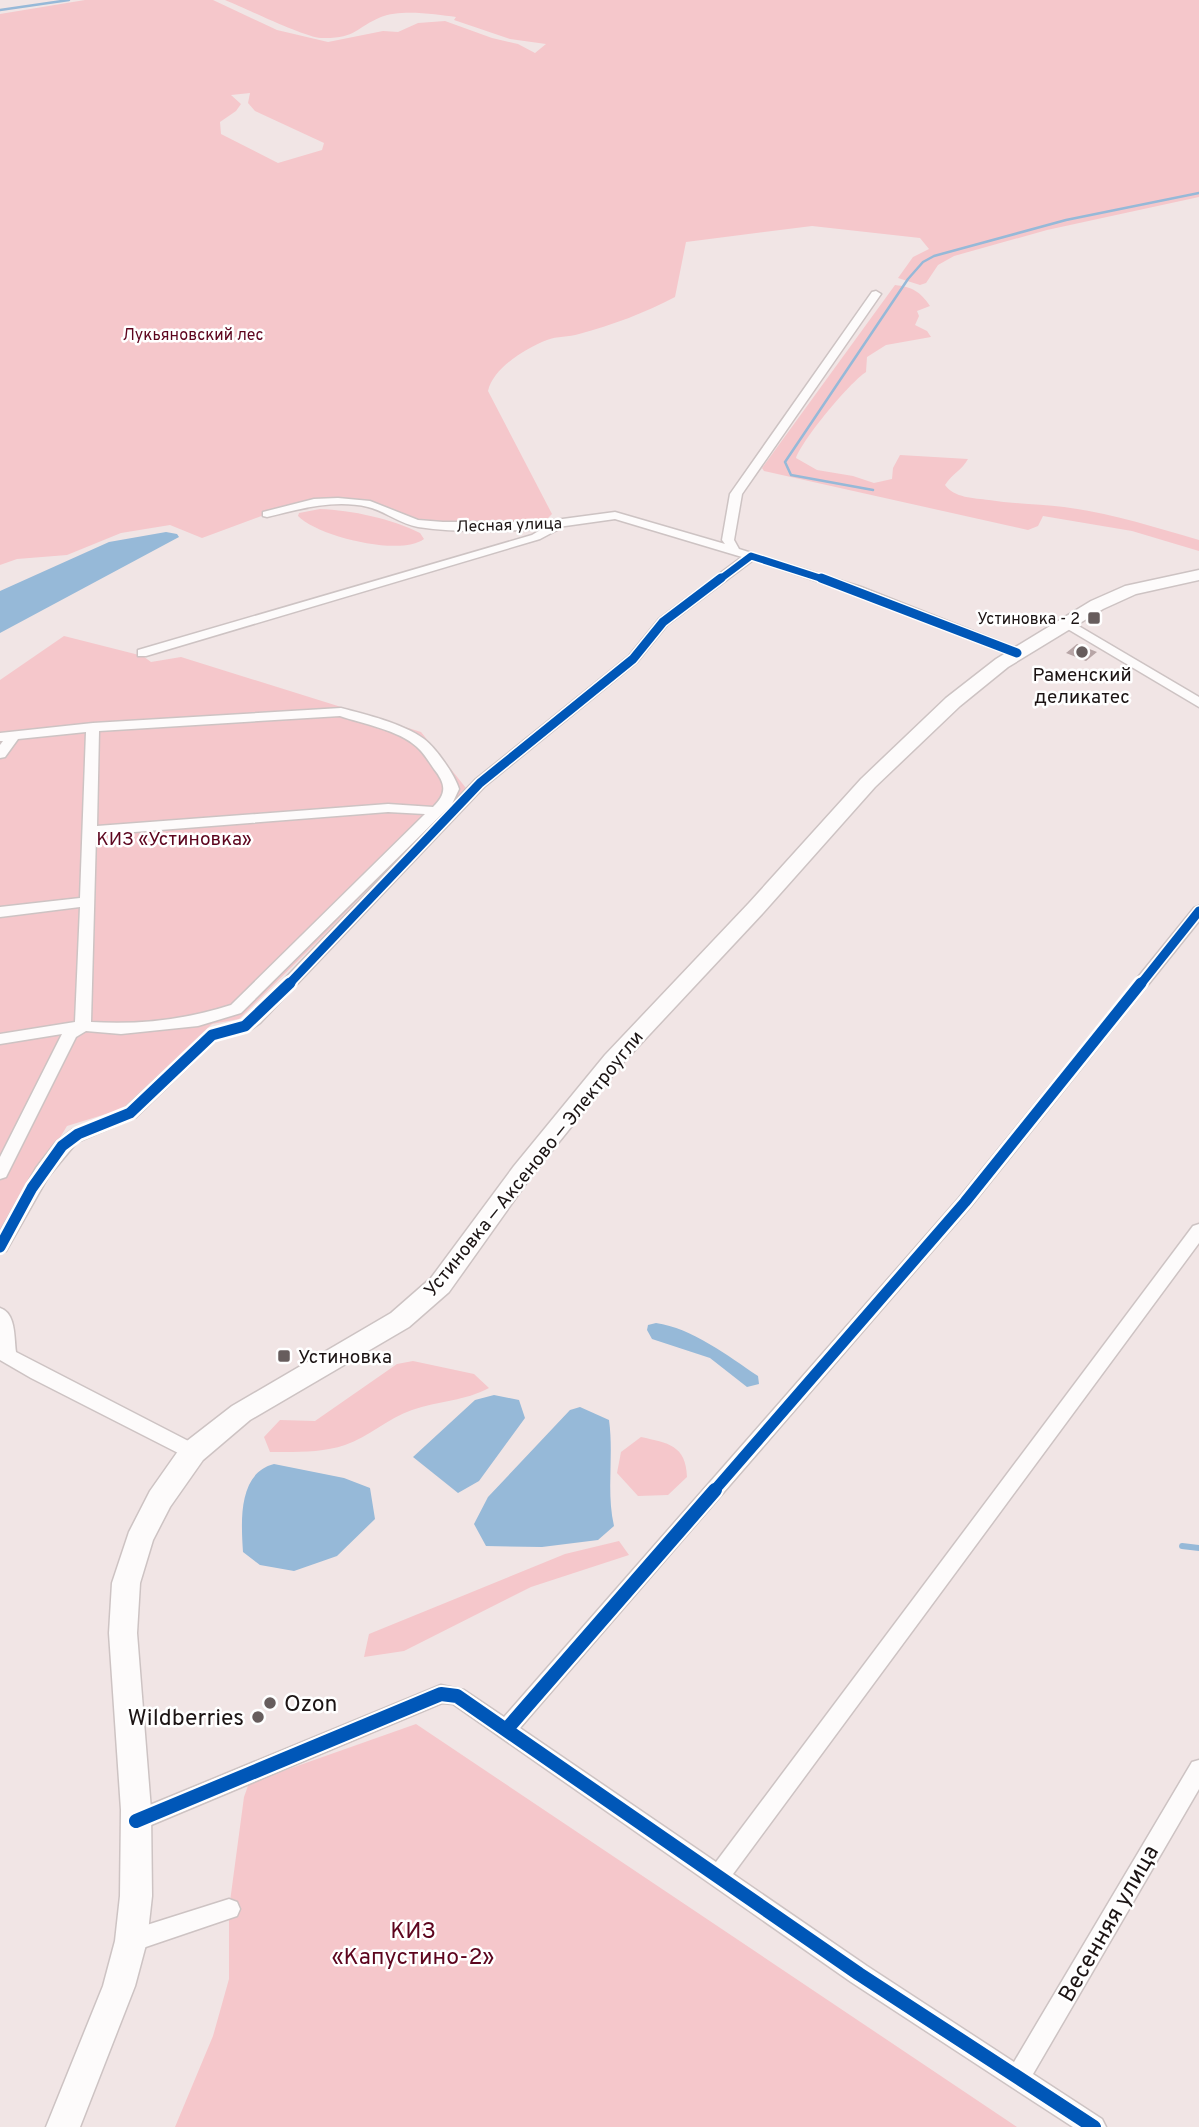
<svg xmlns="http://www.w3.org/2000/svg" width="1199" height="2127" viewBox="0 0 1199 2127" font-family="Overpass,sans-serif">
  <style>
    .green { fill: #f5c7cb; fill-rule: evenodd }
    .water { fill: #96b9d8 }
    .lines { fill: none; stroke-linecap: round; stroke-linejoin: round }
    .stream-far1 { stroke: #96b9d8; stroke-width: 2.5 }
    .stream { stroke: #96b9d8; stroke-width: 6 }
    .building { fill: #b7a5a6 }
    .street-casing { stroke: #cdc3c3; stroke-width: 3 }
    .secondary-casing { stroke: #cdc3c3; stroke-width: 3 }
    .street { fill: #fdfbfb; fill-rule: evenodd }
    .secondary { fill: #fdfbfb; fill-rule: evenodd }
    .cycleway-far3-casing { stroke: #fff; stroke-width: 10 }
    .cycleway-far2-casing { stroke: #fff; stroke-width: 12 }
    .cycleway-far1-casing { stroke: #fff; stroke-width: 16 }
    .cycleway-casing { stroke: #fff; stroke-width: 18 }
    .cycleway-far3 { stroke: #0057b8; stroke-width: 7 }
    .cycleway-far2 { stroke: #0057b8; stroke-width: 9 }
    .cycleway-far1 { stroke: #0057b8; stroke-width: 11 }
    .cycleway { stroke: #0057b8; stroke-width: 14 }
    .poi-dot { fill: #675d5d; stroke: #fff; stroke-width: 2.5 }
    .labels { text-anchor: middle; stroke-width: 5; stroke-linejoin: round; paint-order: stroke }
    .far-park-label { font-size: 16px; fill: #5d051e; stroke: #fff }
    .far-street-label { font-size: 16px; fill: #1c1414; stroke: #fff }
    .far-poi-label { font-size: 16px; fill: #1c1414; stroke: #fff; text-anchor: end }
    .poi-label { font-size: 19px; fill: #1c1414; stroke: #fff }
    .park-label { font-size: 19px; fill: #5d051e; stroke: #fff }
    .street-label { font-size: 19px; fill: #1c1414; stroke: #fff }
    .near-poi-label { font-size: 23px; fill: #1c1414; stroke: #fff; text-anchor: start }
    .near-street-label { font-size: 23px; fill: #1c1414; stroke: #fff }
    .near-park-label { font-size: 23px; fill: #5d051e; stroke: #fff }
  </style>
  <rect width="100%" height="100%" fill="#f1e5e5"/>
  <path class="green" d="M85 0H213L277 30 328 42 383 31 398 32 418 23 445 21 492 38 518 44 535 53 546 44 510 39 454 20 456 17C436 14 400 9 381 17 355 28 356 39 321 38 304 37 245 8 225 0H1199V197L1047 230 954 256 938 265 926 283 920 285 898 278 913 257 929 249 920 238 812 226 686 242 675 297C645 313 612 325 579 334 569 337 557 336 547 340 526 348 493 368 488 391L552 514 540 526 416 523 370 504 338 501 267 514 202 538 170 525 121 533 67 555 17 559 0 565V14ZM250 93 248 103 255 111 324 143 322 150 278 163 221 134 220 122 236 111 241 104 231 95Z
    M895 285C912 287 920 291 930 306L917 311 919 316 915 325 927 331 931 337 886 345 867 357 866 372C849 383 803 439 796 458L817 470 853 476 874 483 892 479 893 468 900 455 968 459C962 470 952 474 945 485 954 498 974 498 989 500 1014 504 1039 504 1064 507 1111 513 1154 527 1199 540V551L1132 531 1043 516 1038 526 1028 530 764 471 762 468Z
    M320 509C351 510 393 519 420 533L424 539C400 557 317 536 298 516L299 513Z
    M64 636 143 656 151 662 181 657 421 732 466 788 323 936 239 1019 212 1024 122 1109 67 1126 0 1235V680Z
    M413 1361 474 1374 489 1388C465 1401 438 1401 412 1410 388 1418 369 1437 345 1445 321 1453 295 1452 270 1452L264 1437 280 1420 315 1421 397 1364Z
    M641 1437C668 1443 686 1445 687 1477L668 1495 638 1496 617 1473 621 1452Z
    M619 1541 629 1555 531 1587 404 1651 364 1657 369 1634 565 1554Z
    M416 1724 1017 2127H175L213 2036 229 1979V1909L244 1797 249 1783Z"/>
  <path class="water" d="M166 532 177 534 179 537 0 633V591L109 542Z
    M656 1323C692 1328 728 1356 758 1376L759 1384 747 1387 710 1358 652 1339 647 1330 648 1325Z
    M494 1395 519 1400 525 1418 479 1481 458 1493 413 1457 475 1400Z
    M580 1407 609 1420C614 1456 606 1491 614 1526L598 1540 542 1547 486 1546 474 1524 488 1497 570 1410Z
    M274 1464 344 1478 370 1488 375 1519 337 1556 294 1571 260 1565 243 1552C241 1521 238 1473 274 1464Z"/>
  <g class="lines">
    <path class="stream-far1" d="M0 10 69 0
      M873 490 791 475 785 462 908 279 923 262 934 256 1066 220 1199 193"/>
    <path class="stream" d="M1182 1546 1199 1548"/>
  </g>
  <path class="building" d="M1077 644 1097 652 1086 661 1066 653Z"/>
  <g class="lines">
    <defs>
      <path id="street" d="M876 291 881 294 742 494 734 540 739 549 861 587 1021 650V656H1013L853 593 753 560 667 625 637 662 485 786 260 1023 250 1030 217 1039 136 1117 77 1142 48 1177 6 1251 0 1253V1232L36 1168 56 1142 72 1130 124 1109 207 1031 240 1022 250 1015 475 780 629 656 659 619 742 557 615 519 558 527 557 530 540 539 146 656H138V650L532 535 542 529C502 531 458 533 418 527 400 524 385 511 368 507 334 499 300 509 267 517L263 516V512L314 499 338 498 370 501 418 520 443 522H540L615 512 725 544 722 540 730 494 872 292Z
        M1065 618 1199 697V707L1061 625V619Z
        M341 708C367 715 402 723 424 739 436 748 455 775 459 789L452 804 241 1013 198 1026 121 1034 86 1031 76 1037 6 1177 0 1179V1157L62 1034 0 1044V1034L75 1022 80 907 0 917V907L80 898 86 732 18 739 5 757 0 758V745L3 741H0V733L93 723ZM340 716C363 724 399 730 417 747 424 753 429 762 434 769 446 784 447 793 433 807L388 804 97 826 99 731ZM388 812 425 814 231 1005C185 1020 138 1025 91 1022L96 835Z
        M1199 906V921L971 1206 520 1728 716 1862 1193 1226 1199 1224V1243L733 1874 867 1966 1014 2062 1192 1762 1199 1760V1789L1033 2074 1102 2119 1106 2127H1073L1010 2086 851 1982 453 1704 442 1703 144 1828 136 1831 128 1828 125 1821 128 1814 441 1685 464 1690 504 1717 959 1198 1194 908Z
        M0 1308C16 1313 14 1337 16 1352L200 1447 202 1452 200 1457 193 1459 186 1457 31 1378 0 1360Z
        M229 1899 237 1902 240 1909 237 1916 131 1952 123 1949 120 1941 123 1933 131 1930Z"/>
      <path id="secondary" d="M1199 570V580L1136 594 1103 609 1008 667 960 706 875 787 763 913 621 1065 530 1178 449 1292 409 1327 250 1420 203 1460 170 1507 153 1540 140 1583 137 1633 151 1810 152 1896 147 1941 135 1986 80 2127H46L103 1986 115 1941 120 1896 121 1810 109 1633 112 1583 129 1532 150 1491 183 1444 232 1406 391 1313 431 1278 514 1166 605 1055 749 903 861 779 946 698 996 659 1091 601 1125 586Z"/>
    </defs>
    <use href="#street" class="street-casing"/>
    <use href="#secondary" class="secondary-casing"/>
    <use href="#street" class="street"/>
    <use href="#secondary" class="secondary"/>
    <defs>
      <path id="cycleway-far3" d="M719 580 751 556 826 580"/>
      <path id="cycleway-far2" d="M821 578 1017 653
        M288 985 480 783 633 659 663 622 721 578
        M1140 985 1199 911"/>
      <path id="cycleway-far1" d="M0 1247 32 1188 62 1146 78 1134 130 1113 212 1035 245 1026 290 983
        M713 1492 965 1202 1141 983"/>
      <path id="cycleway" d="M506 1730 715 1490
        M136 1821 441 1694 457 1696 859 1974 1094 2127"/>
    </defs>
    <use href="#cycleway-far3" class="cycleway-far3-casing"/>
    <use href="#cycleway-far2" class="cycleway-far2-casing"/>
    <use href="#cycleway-far1" class="cycleway-far1-casing"/>
    <use href="#cycleway" class="cycleway-casing"/>
    <use href="#cycleway-far3" class="cycleway-far3"/>
    <use href="#cycleway-far2" class="cycleway-far2"/>
    <use href="#cycleway-far1" class="cycleway-far1"/>
    <use href="#cycleway" class="cycleway"/>
  </g>
  <g class="poi-dot">
    <rect x="1087" y="611" width="14" height="14" rx="3.5"/>
    <circle cx="1082" cy="652" r="7"/>
    <rect x="277" y="1349" width="14" height="14" rx="3.5"/>
    <circle cx="270" cy="1703" r="7"/>
    <circle cx="258" cy="1717" r="7"/>
  </g>
  <g class="labels">
    <g class="far-park-label">
      <text x="193" y="340">Лукьяновский лес</text>
    </g>
    <g class="far-street-label">
      <text transform="translate(509 524) rotate(-2)" y="6">Лесная улица</text>
    </g>
    <g class="far-poi-label">
      <text x="1080" y="624">Устиновка - 2</text>
    </g>
    <g class="poi-label">
      <text x="1082" y="681">Раменский<tspan x="1082" dy="22">деликатес</tspan></text>
      <text x="298" y="1363" text-anchor="start">Устиновка</text>
    </g>
    <g class="park-label">
      <text x="174" y="845">КИЗ «Устиновка»</text>
    </g>
    <g class="street-label">
      <text transform="translate(533 1163) rotate(-51)" y="7">Устиновка — Аксеново — Электроугли</text>
    </g>
    <g class="near-poi-label">
      <text x="284" y="1711">Ozon</text>
      <text x="244" y="1725" text-anchor="end">Wildberries</text>
    </g>
    <g class="near-street-label">
      <text transform="translate(1108 1923) rotate(-60)" y="8">Весенняя улица</text>
    </g>
    <g class="near-park-label">
      <text x="413" y="1938">КИЗ<tspan x="413" dy="26">«Капустино-2»</tspan></text>
    </g>
  </g>
</svg>
